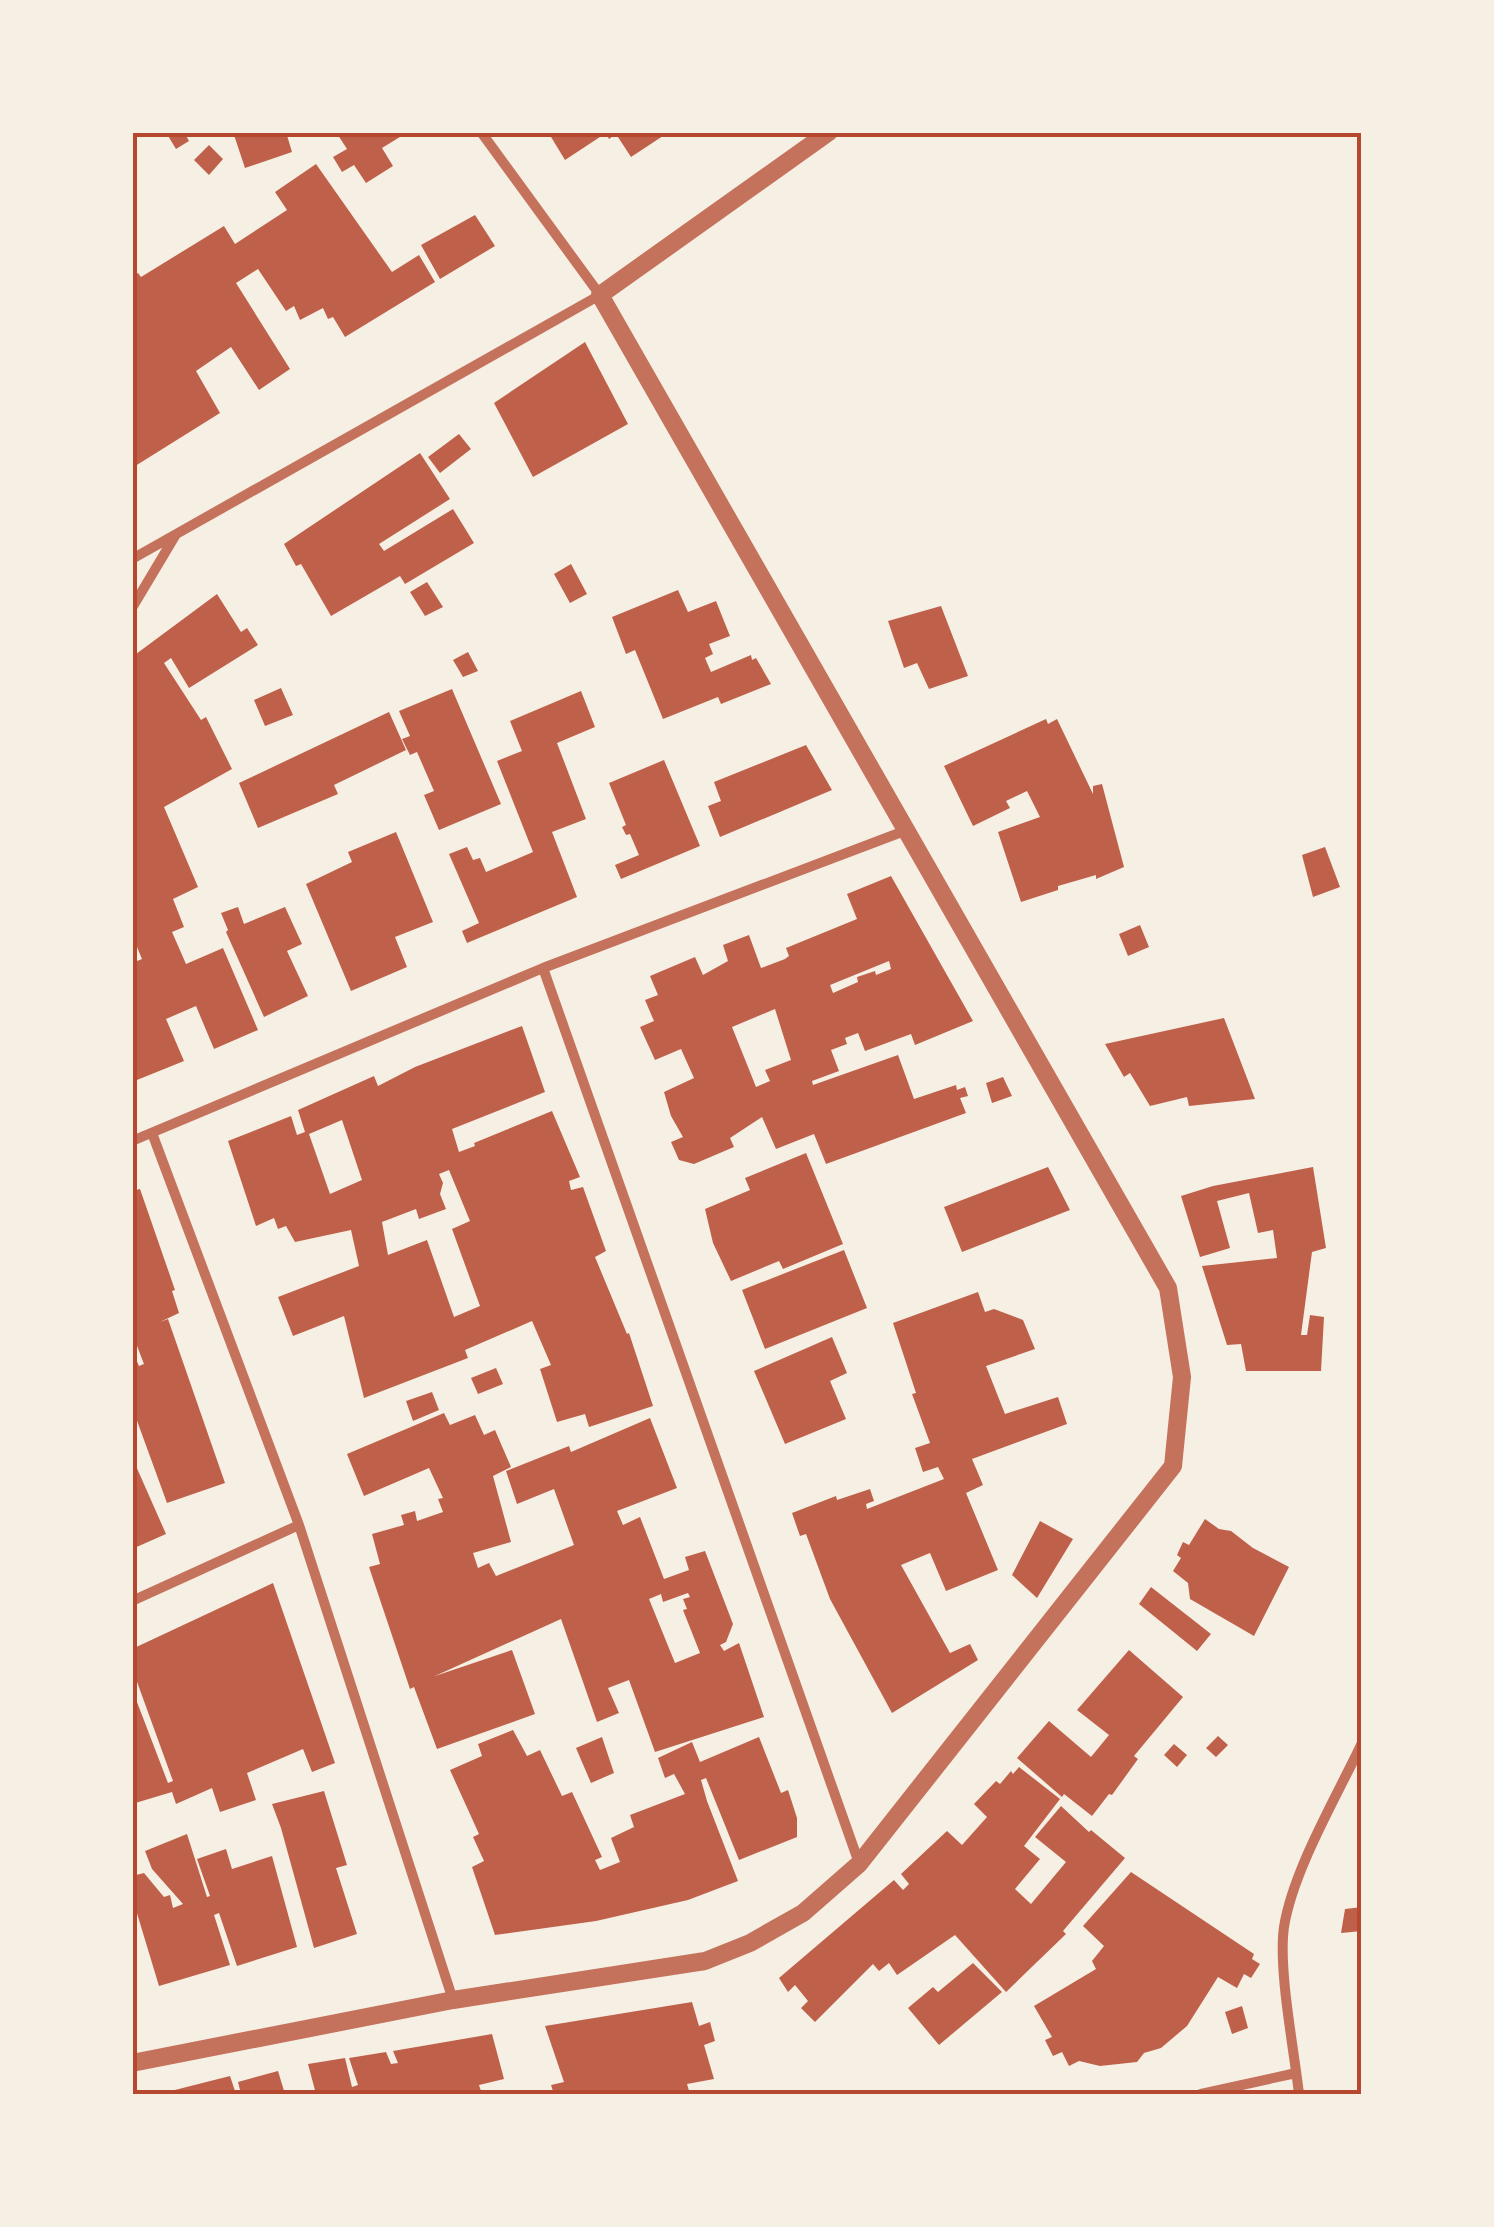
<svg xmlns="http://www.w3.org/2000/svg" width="1494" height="2227" viewBox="0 0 1494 2227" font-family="'Open Sans',sans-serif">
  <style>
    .building { fill: #bf614a; fill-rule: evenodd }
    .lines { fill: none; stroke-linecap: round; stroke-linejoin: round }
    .minor { stroke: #c5725c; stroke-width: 10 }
    .tertiary { stroke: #c5725c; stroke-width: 18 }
    .neatline { fill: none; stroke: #b5482f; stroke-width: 4 }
  </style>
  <rect width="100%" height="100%" fill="#f6efe4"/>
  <path class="building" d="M170 132H184L189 141 176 149 167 134Z
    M233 132H286L292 152 245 168Z
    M336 132H408L382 148 393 166 366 183 354 165 342 172 333 157 347 149Z
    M548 132H669L631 157 616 134 609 139 606 133 565 160Z
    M209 145 223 159 209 175 194 160Z
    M316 164 392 272 419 255 435 282 345 337 333 317 328 319 323 308 300 320 294 306 286 311 258 269 236 283 290 369 259 390 231 347 196 371 220 413 132 468V276L138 273 141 277 224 226 235 244 287 210 275 192Z
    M475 215 495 246 440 279 421 245Z
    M585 342 628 424 533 477 494 403Z
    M459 434 471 449 440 473 428 457Z
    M420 453 450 499 379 544 384 551 453 509 474 543 405 584 400 576 331 616 301 564 296 566 284 544Z
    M571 564 587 594 570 603 554 574Z
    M427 582 443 607 425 616 410 592Z
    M678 590 688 612 716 601 730 636 709 644 713 654 705 658 711 672 751 655 752 660 756 658 771 684 721 704 718 697 663 719 635 650 626 654 612 617Z
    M217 594 241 632 247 628 258 645 189 688 171 658 164 663 201 720 206 717 232 769 164 807 198 887 173 899 184 927 172 932 186 964 223 948 258 1030 214 1049 196 1006 166 1019 184 1061 132 1082V963L142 959 132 935V657Z
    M941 606 968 676 929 689 917 663 904 668 888 621Z
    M468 652 478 671 463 677 453 660Z
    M281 688 293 715 265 726 254 700Z
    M452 689 501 804 439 830 424 795 434 791 417 752 410 755 402 739 410 736 399 711Z
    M581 691 595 727 557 743 586 819 552 832 577 897 467 943 462 931 479 923 449 854 467 847 473 860 480 858 486 872 533 852 497 761 522 751 510 721Z
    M389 712 406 750 334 785 338 794 258 828 239 783Z
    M1046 719 1048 724 1057 719 1093 794V786L1102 784 1124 867 1096 879V875L1058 886V890L1021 902 998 832 1040 817 1027 791 1006 801 1010 808 973 826 944 766Z
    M806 745 832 790 720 837 708 806 721 801 714 782Z
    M664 760 700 846 621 879 615 865 639 855 630 834 626 835 622 827 626 825 609 783Z
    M396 832 433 922 395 937 407 967 351 991 306 884 352 862 348 852Z
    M1325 847 1340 887 1313 897 1302 855Z
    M891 876 973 1021 915 1045 911 1034 865 1051 858 1033 845 1038 847 1044 831 1050 839 1071 812 1081 813 1085 898 1055 914 1099 956 1085 957 1090 965 1087 968 1096 960 1098 966 1113 826 1164 814 1134 776 1149 762 1117 730 1138 734 1147 694 1164 679 1160 671 1142 683 1137 671 1116 664 1092 694 1078 681 1049 655 1060 640 1027 654 1021 645 1000 658 995 650 976 695 957 703 975 728 961 723 945 749 935 761 968 785 959 789 956 786 948 857 919 847 894ZM889 961 891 969 876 975 875 971 857 977 858 982 833 993 830 985ZM775 1009 791 1060 765 1070 770 1081 756 1087 732 1027Z
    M238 907 244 924 285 907 302 944 287 951 308 996 264 1017 226 932 228 930 221 913Z
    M1140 925 1149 947 1128 956 1119 934Z
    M1224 1018 1255 1099 1189 1106 1187 1097 1150 1106 1130 1073 1124 1077 1105 1044Z
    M522 1026 545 1092 452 1129 459 1152 475 1146 474 1143 552 1111 580 1177 569 1181 571 1190 583 1187 606 1251 595 1257 627 1334 629 1333 653 1406 589 1427 585 1414 557 1422 540 1369 551 1365 532 1321 465 1350 468 1358 364 1398 344 1316 293 1336 278 1297 359 1266 351 1230 295 1242 286 1226 278 1229 274 1218 256 1226 228 1141 291 1116 297 1135 305 1132 298 1110 374 1076 378 1086 415 1067ZM342 1120 362 1180 330 1194 309 1134ZM449 1170 470 1221 452 1229 480 1306 454 1317 427 1240 388 1255 382 1222 416 1209 419 1219 446 1209 440 1194 443 1183 439 1174Z
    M1003 1077 1012 1096 992 1103 986 1083Z
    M806 1153 843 1244 783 1269 779 1261 731 1281 713 1243 705 1209 750 1190 745 1178Z
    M1048 1167 1070 1210 962 1252 944 1207Z
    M1313 1167 1326 1248 1312 1252 1301 1335H1307L1310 1315 1324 1317 1321 1371H1246L1241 1344 1227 1345 1202 1266 1277 1258 1273 1230 1258 1233 1249 1193 1217 1201 1230 1248 1200 1257 1181 1196 1213 1186Z
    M140 1189 175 1290 172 1291 179 1313 160 1322 168 1319 225 1483 167 1503 132 1407V1350L139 1366 144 1364 132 1333V1191Z
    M844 1250 867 1308 765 1349 742 1290Z
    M978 1292 985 1312 994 1309 1023 1320 1035 1349 986 1366 1005 1414 1058 1397 1067 1424 972 1459 983 1485 966 1493 998 1570 946 1591 930 1553 901 1565 950 1653 970 1644 978 1660 892 1713 830 1599 806 1534 800 1536 792 1513 836 1496 837 1500 870 1489 874 1501 866 1504 867 1509 944 1479 938 1467 923 1472 915 1448 930 1443 912 1394 916 1393 893 1323Z
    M832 1337 847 1373 830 1381 846 1419 785 1444 754 1371Z
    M496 1368 503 1384 478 1394 471 1378Z
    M432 1392 439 1410 413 1421 406 1401Z
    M444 1413 450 1425 475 1415 484 1435 495 1430 511 1467 493 1476 511 1542 473 1553 478 1568 489 1563 496 1576 574 1545 554 1489 517 1504 506 1471 569 1446 571 1452 650 1418 677 1488 617 1511 623 1525 640 1517 664 1579 689 1570 685 1557 705 1551 733 1624 726 1642 720 1645 724 1651 739 1643 764 1717 655 1752 629 1680 608 1688 619 1713 597 1722 561 1619 435 1676 512 1650 535 1714 437 1749 414 1687 410 1689 369 1567 380 1564 372 1534 404 1525 401 1515 415 1511 417 1521 443 1512 438 1499 443 1498 429 1468 364 1496 347 1454ZM688 1593 690 1597 683 1599 687 1609 683 1610 700 1653 675 1663 649 1599 661 1594 663 1602Z
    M132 1457 166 1534 132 1549Z
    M1205 1519 1219 1529 1231 1531 1253 1548 1289 1567 1254 1636 1190 1599 1188 1583 1173 1571 1181 1558 1177 1555 1183 1542 1189 1545Z
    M1040 1521 1073 1539 1037 1598 1012 1575Z
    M273 1583 335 1763 312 1772 303 1749 247 1773 256 1800 220 1812 212 1788 176 1804 172 1792 132 1804V1689L168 1783 173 1781 132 1668V1649Z
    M1151 1587 1211 1634 1197 1651 1139 1604Z
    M1129 1650 1183 1697 1134 1756 1138 1759 1112 1795 1109 1794 1092 1816 1064 1794 1062 1797 1017 1758 1049 1721 1091 1757 1109 1735 1077 1710Z
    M513 1730 527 1756 540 1750 562 1796 572 1792 602 1857 595 1860 600 1870 620 1862 611 1838 634 1827 630 1815 685 1794 674 1774 665 1778 658 1758 692 1742 700 1762 759 1737 781 1793 788 1790 797 1818V1837L739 1860 706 1778 701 1780 707 1801 738 1881 688 1900 596 1921 495 1935 472 1867 484 1861 473 1837 479 1834 450 1770 482 1756 478 1744Z
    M1218 1736 1228 1745 1216 1757 1206 1748Z
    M602 1737 614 1773 591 1783 576 1748Z
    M1174 1744 1187 1755 1177 1767 1164 1755Z
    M1019 1767 1060 1799 1024 1846 1040 1859 1015 1889 1031 1904 1066 1862 1035 1837 1061 1806 1089 1832 1091 1830 1125 1858 1063 1931 1066 1934 1006 1992 955 1935 897 1975 889 1963 879 1971 873 1964 815 2022 801 2008 808 2001 795 1985 788 1992 779 1978 894 1880 903 1890 909 1884 901 1874 947 1831 962 1845 987 1817 974 1804 996 1781 1000 1784 1011 1771 1013 1774Z
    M324 1791 347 1865 336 1868 357 1934 314 1948 281 1828 272 1804Z
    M187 1834 207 1897 210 1896 197 1859 226 1849 232 1869 272 1856 297 1947 237 1966 219 1913 214 1915 230 1965 159 1986 136 1910 132 1912V1876L144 1873 164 1897 170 1895 173 1908 183 1904 152 1869 145 1851Z
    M1131 1872 1254 1954 1252 1959 1260 1964 1251 1978 1244 1974 1237 1988 1218 1977 1187 2026 1161 2048 1144 2053 1137 2062 1100 2066 1079 2061 1069 2066 1062 2052 1053 2056 1045 2040 1052 2037 1034 2006 1096 1969 1092 1961 1104 1946 1083 1926Z
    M1362 1907V1931L1341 1933 1345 1909Z
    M973 1963 1002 1992 939 2045 908 2008 933 1987 938 1992Z
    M692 2002 699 2026 710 2022 715 2041 704 2045 714 2079 687 2084 690 2094H554L551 2085 564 2082 545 2026Z
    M1242 2006 1248 2028 1232 2034 1225 2012Z
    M492 2034 504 2079 479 2085 482 2094H316L308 2064 345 2058 352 2087 358 2085 349 2058 386 2052 391 2064 398 2063 393 2051Z
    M278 2071 285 2094H241L238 2082Z
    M230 2076 236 2094H163V2093Z"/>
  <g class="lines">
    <path class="minor" d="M132 559 600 295 481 132
      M132 608 175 536
      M543 968 859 1863
      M152 1133 299 1525 453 2000
      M132 1141 543 968 907 830
      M132 1601 299 1525
      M1201 2094 1296 2073
      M1299 2094C1294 2049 1278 1969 1284 1927 1293 1870 1337 1796 1362 1743"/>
    <path class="tertiary" d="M132 2063 453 2000 705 1961 750 1943 803 1913 859 1864 1173 1466 1182 1377 1168 1288 600 295 829 132"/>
  </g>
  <rect width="1494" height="2227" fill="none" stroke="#f6efe4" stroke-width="270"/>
  <rect x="135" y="135" width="1224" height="1957" class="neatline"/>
</svg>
